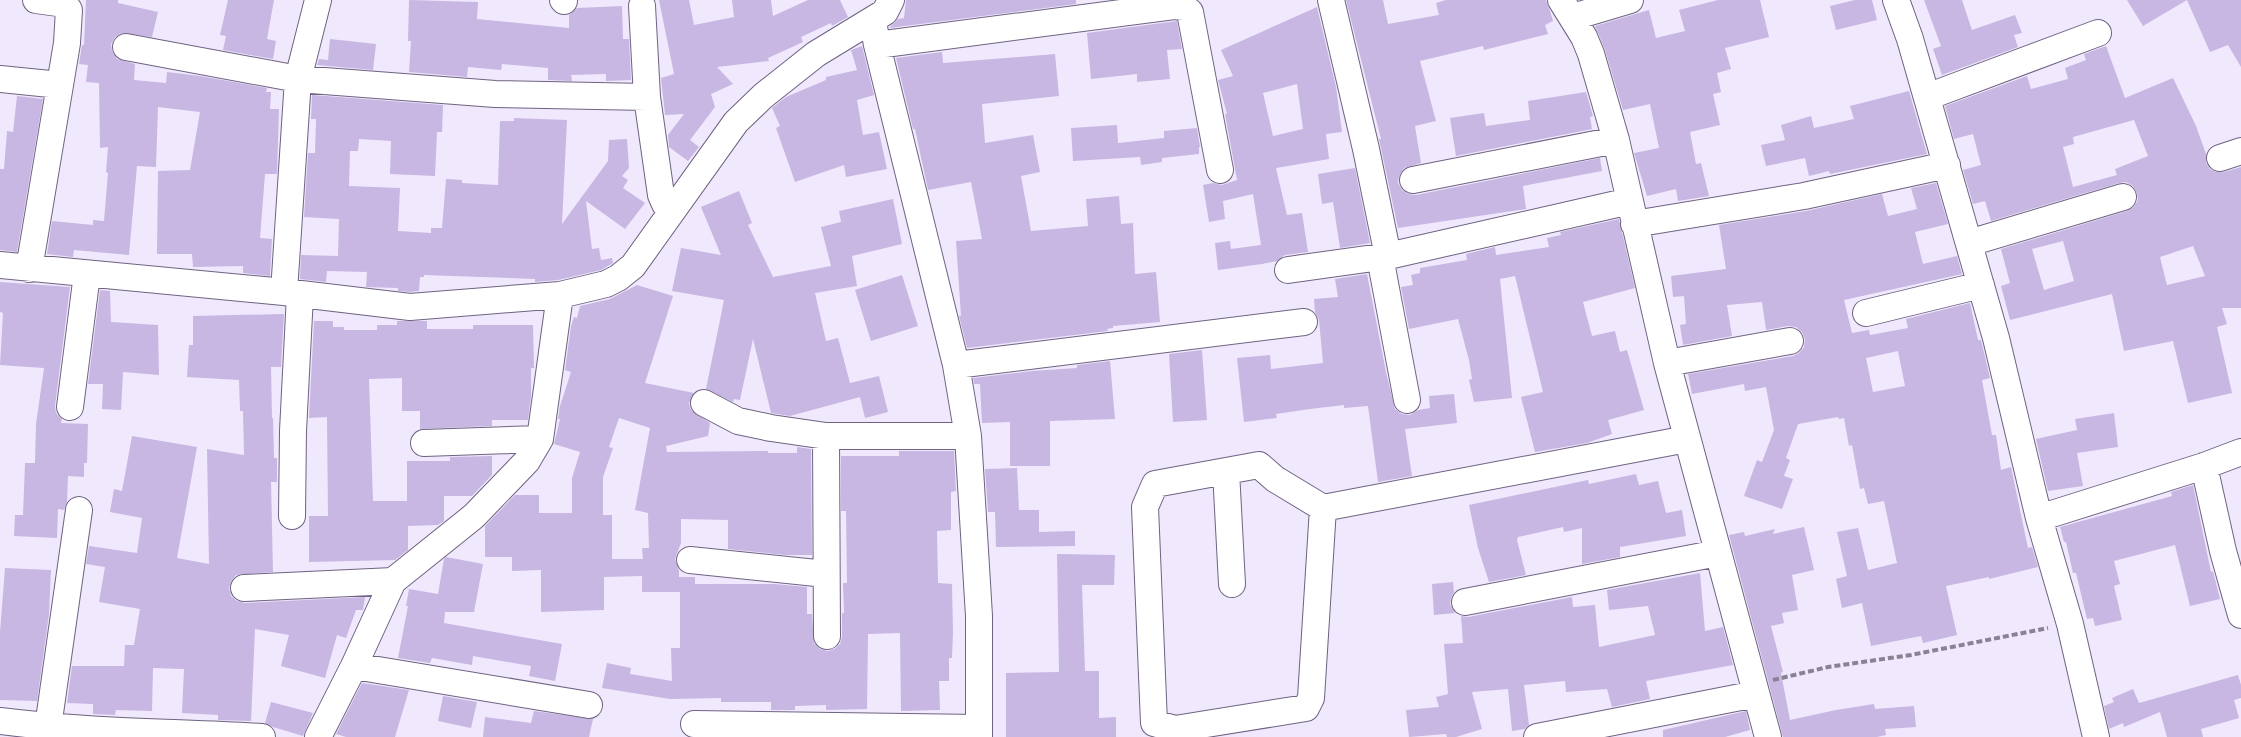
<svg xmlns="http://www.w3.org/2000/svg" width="2241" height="737" viewBox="0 0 2241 737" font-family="Helvetica,sans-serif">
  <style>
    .building { fill: #c8b7e2; fill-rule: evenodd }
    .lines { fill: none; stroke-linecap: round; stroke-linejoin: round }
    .minor-casing { stroke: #6e6381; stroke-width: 28 }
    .path { stroke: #888292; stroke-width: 4; stroke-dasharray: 6 3; stroke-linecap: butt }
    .minor { stroke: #fff; stroke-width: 26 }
  </style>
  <rect width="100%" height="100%" fill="#f0e8fd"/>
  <path class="building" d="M86 0H118V3L158 12 152 37 122 33 115 37 111 44 112 51 117 59 135 64 134 80 166 83 167 72 200 76 267 88 266 92H271L270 109H279L277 174H265L260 238 272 239 270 276 243 273V266L193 267 192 254H157L158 171 190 170 200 112 158 107 156 167 137 166 129 255 74 250 73 257 47 254 52 221 93 225V220L104 221 108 173 106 172 108 147 100 148 99 83 86 82 88 65 79 64 82 45H84Z
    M228 0H274L267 39 276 41 273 59 223 50 226 36 220 35Z
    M409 0 478 2 477 19 569 28V15L577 8 622 6 623 39H629L631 80 606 81V74L571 75 572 81 548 80V68L502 64 501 70 468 67 467 77 409 72 411 41H408Z
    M659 0H689L694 25 734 17 732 0H771L773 16 808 0H840L848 17 832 26 831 23 801 37 803 42 768 58 769 61 717 67 733 84 711 94 715 107 690 140 699 147 688 161 669 147 668 135 684 114 665 115 661 78 674 74Z
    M906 0H1076V4L889 28 898 19 904 18Z
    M1346 0H1383L1388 24 1439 15 1436 3 1446 0H1546L1550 11 1553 21 1545 25 1548 34 1484 50 1483 46 1420 61 1436 121 1415 126 1421 163 1404 168 1399 176 1398 183 1402 190 1408 194 1416 195 1600 158 1602 171 1523 186 1526 209 1398 228 1379 139H1381Z
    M1718 0H1760L1769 37 1725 48 1731 69 1717 73 1721 92 1713 94 1720 125 1690 132 1696 164 1701 163 1709 196 1678 201 1676 189 1647 196 1634 153 1659 148 1650 104 1623 110 1605 50 1595 26 1649 10 1656 38 1685 31 1679 10Z
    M1855 0H1872L1877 20 1836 30 1830 6Z
    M1924 0H1962L1972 30 2015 15 2022 33 2014 35 2018 47 1942 75 1933 49 1941 46Z
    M2127 0H2187L2143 26Z
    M2187 0H2241V67L2228 45 2210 52Z
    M1317 7 1336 87 1342 132 1326 134 1329 159 1276 168 1287 215 1302 213 1308 252 1285 255 1277 261 1262 264 1218 270 1215 243 1230 241 1231 249 1261 245 1253 194 1223 201 1225 219 1209 222 1203 185 1213 183 1222 185 1237 180 1225 114H1227L1218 80 1233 76 1221 50ZM1297 84 1303 129 1273 136 1263 93Z
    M1177 21 1182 49 1167 50 1170 79 1137 82V74L1091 79 1087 33Z
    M330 39 376 44 373 70 317 65 319 59 328 60Z
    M862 46 874 95 857 100 863 135 879 132 887 169 846 177 844 165 795 182 776 128 780 126 772 108 786 97 826 80V77L857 70 851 50Z
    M2106 46 2125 98 2173 78 2196 126 2206 154V163L2210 169 2216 172H2224L2241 167V308H2222L2227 324 2217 327 2232 393 2188 403 2173 341 2124 351 2112 294 2010 320 2001 286 2010 283 2001 249 2127 211 2134 207 2138 200 2137 193 2133 186 2126 182 2119 183 1991 221 1985 201 1973 204 1963 170 1981 165 1973 134 1954 139 1945 106 2027 76 2031 89 2068 79 2065 68 2086 60 2084 54ZM2134 120 2148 156 2115 169 2117 175 2073 187 2063 147 2074 144 2073 137ZM2063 241 2074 281 2044 290 2032 249ZM2193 246 2205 276 2167 285 2160 257Z
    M942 52 943 63 1055 54 1059 96 982 104 985 143 1033 135 1040 172 1021 176 1031 231 1088 226 1086 199 1119 196 1121 224 1133 223 1135 274 1156 272 1160 322 1113 326V328L1107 329 1108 331 967 348 959 316H961L956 241 982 239 971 182 928 190 915 129H913L896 58Z
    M1909 91 1927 154 1830 174 1829 171 1809 176 1805 158 1766 166 1761 145 1785 140 1781 125 1811 116 1814 128 1854 119 1850 106Z
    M1586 92 1593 116 1590 117 1592 129 1456 156 1450 118 1484 113 1486 126 1530 120 1528 101Z
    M312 95 443 105 442 132H437L435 176 390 174 391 141 359 139 358 151H350L349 186 400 188 398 231 431 233V228H442L446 179 462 180V183L498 185 500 121H514V118L567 120 562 224 608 161 609 140 627 139 629 168 622 176 628 180 623 188 645 203 625 229 586 201 592 249 599 248 601 260 612 258 613 263 601 270 558 280 535 282V279L424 275V277H420L419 291 410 292 398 291V288L366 287 367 272 327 271 326 282 300 279 301 255 338 256 339 219 304 217 308 153H315L316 119H311Z
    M17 96 43 99 17 252 0 250V169H4L7 131 13 132Z
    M1117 125 1118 143 1164 138V131L1197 128 1200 147H1199V154L1162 158V162L1141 165 1140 157 1073 161 1071 128Z
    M1355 168 1370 243 1340 248 1333 202 1322 204 1318 174Z
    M1936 183 1948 224 1915 232 1923 264 1957 256 1962 274 1844 300 1852 333 1869 330 1870 335 1908 328 1906 319 1970 303 1978 340H1981L1990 378 1982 380 1992 435H1996L2001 470 2011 467 2028 548 2032 547 2038 567 1989 579V577L1946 586 1957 635 1923 643 1921 636 1871 646 1862 603 1842 608 1836 579 1847 576 1837 532 1858 528 1868 570 1897 563 1884 501 1868 504 1864 488 1860 489 1852 445 1849 446 1844 418 1839 419 1838 417 1798 424 1786 458 1790 460 1784 476 1793 479 1782 509 1744 496 1757 460 1762 462 1774 430 1766 387 1745 391 1744 384 1692 394 1688 374 1793 356 1799 353 1804 347 1805 339 1802 332 1796 327 1788 326 1766 330 1762 302 1727 305 1732 336 1683 345 1680 325 1686 324 1684 296 1673 297 1671 276 1726 269 1719 225 1806 211 1882 194 1888 216 1917 209 1911 188ZM1898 351 1905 386 1873 392 1866 358Z
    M739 191 752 223 748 225 773 277 831 266 821 227 841 222 839 211 893 199 902 244 852 256 857 286 815 293 826 341 838 338 850 383 879 376 888 412 865 418 860 397 790 416 771 413 753 339 740 400 734 399 733 402 706 389 724 300 672 291 681 248 721 255 701 207Z
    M1619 219 1635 288 1583 302 1592 336 1615 331 1620 352 1627 350 1644 410 1608 420 1612 434 1587 443 1535 452 1521 397 1543 392 1515 276 1500 279 1512 398 1474 402 1469 380 1472 379 1469 360 1458 319 1409 329 1401 287 1413 285 1411 275 1420 273V268L1467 260 1466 254 1495 247 1496 255 1549 247 1547 238 1561 235 1560 232Z
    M1367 274 1386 372 1395 409 1402 414 1410 415 1418 410 1430 408 1429 396 1454 394 1457 423 1405 429 1412 476 1378 482 1368 406 1344 408V405L1310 409 1276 414 1277 418 1244 422 1237 358 1270 355 1271 369 1323 363 1319 320 1315 312 1314 299 1338 297 1335 279Z
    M902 275 918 326 871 341 855 290Z
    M0 282 70 287 55 406 56 413 62 419 61 423 88 424 87 463H84V477L68 476 67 502 64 510 58 509 57 538 14 536 15 515H23L25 463H35L36 424 44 368 0 365 3 313 0 312Z
    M637 285 673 296 645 383 694 393 689 403 691 410 710 423 708 436 666 446 667 452 768 451V453H797V447L811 449 812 555H785L728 549V520L681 519V543L675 559 679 570V577H695V584H774L807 587V614H812L814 643 820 649 828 651 834 649 840 644 842 637V613H844L843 583H847L846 511H841V456H899V451H954L956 491 951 492V530L937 531 938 583 952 584 953 632 952 658H949V681H939L940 710 901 711 900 633 868 634 867 709 826 710V705L795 706V710H771V702H721V698L670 699 602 688 607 663 631 668 630 674 672 681 671 648H680V592H642V576L604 577V610L541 612V570L512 571V557H485V526L515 495H539V513H572V478L580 452 554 444 560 419H558L560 406 571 372 565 370 571 326 574 317 577 318 580 306 610 299ZM619 418 650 428 635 510 648 513 649 548H642L643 559H612V515H603V477L613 448 609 447Z
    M100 290 110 291 111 322 158 325 159 375 123 372 121 410 102 409 103 384H88Z
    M284 314 281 367H271L272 418H273L274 458H277V482H271L273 572 236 575 231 581 229 589 231 596 237 601 245 603 365 597 363 610H356L346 638 337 635 325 678 281 666 289 635 255 629 251 721 218 720V715L182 713 184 669 153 668 152 711 116 710 115 715 93 714V704L67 703 72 666H124L125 645H134L140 609 99 602 105 567 86 564 89 546 137 553 142 518 110 512 114 489 122 491 132 436 197 447 177 558 209 564 207 449 244 455 243 411H240L239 380 187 377 189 345H193V316Z
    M314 321H333V327H344V330H377V325H397V321H427V329H473V325H533L534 368H531V396L528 420H492V426L420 429V411H402V378L369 379 373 501H407V461H450V457L492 456V475L472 496H444V521L438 525 408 526V550L395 560 309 562V516H328L327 417 309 418Z
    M1202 350 1207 420 1173 422 1169 354Z
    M1110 361 1115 419 1050 421V466H1010V422L982 423 980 384H974L973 378 1032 371 1077 368V365Z
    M2114 413 2118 447 2077 453 2083 486 2048 491 2036 439 2077 430 2075 419Z
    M1017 468 1019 510H1039V532L1075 531V546L996 547 995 512H988L985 469Z
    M1636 474 1639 485 1658 481 1666 513 1682 510 1686 536 1620 547V557L1582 564V528L1564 532 1563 527 1518 537 1517 540 1526 575 1489 582 1478 548 1469 505 1588 480 1589 484Z
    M2193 485 2211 572 2213 571 2220 599 2190 606 2175 545 2114 561 2120 584 2114 586 2122 620 2095 626 2093 618 2087 619 2076 573H2073L2066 542H2064L2060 527 2172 496 2171 492Z
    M1804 527 1814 570 1792 575 1798 610 1782 613 1784 623 1771 626 1783 672 1781 673 1790 720 1836 710 1874 704 1875 709 1914 706 1916 727 1885 729 1886 735 1877 737H1783L1729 535 1744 532 1745 536 1775 529 1773 534Z
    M1057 554 1115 555 1114 585H1082L1085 671H1099V718L1116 717V737H1006V673L1059 672Z
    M446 557 483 564 474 612H445L444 623 562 644 555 681 529 676 531 666 473 656 472 665 432 658 430 663 398 658 408 606H406L409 589 438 594 444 559Z
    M5 568 51 570 49 614 37 701 0 700V632Z
    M1700 573 1705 631 1723 627 1733 665 1646 681 1650 699 1612 707 1607 689 1566 692 1565 681 1524 685 1529 725 1525 729 1512 731 1508 689 1472 692 1482 729 1456 737H1447L1446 734 1409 737 1406 710 1439 707 1436 697 1448 694 1444 644 1463 643 1461 616 1468 617 1572 597 1573 607 1595 605 1599 647 1655 635 1648 606 1609 610 1607 590Z
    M1453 582 1454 592 1451 598 1450 604 1455 613 1434 615 1432 584Z
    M2238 675 2241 685V698L2234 700 2239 718 2201 729 2203 737H2167L2160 712 2124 727 2123 723 2109 729 2104 706 2114 702 2112 698 2133 689 2139 703Z
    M362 683 409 690 395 737H346L336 734Z
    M443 696 477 702 471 728 438 721Z
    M271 702 313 713 303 736 273 727 265 723Z
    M534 711 593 719 589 737H483L485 717 531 723Z
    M1746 711 1750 730 1725 737H1663V730Z"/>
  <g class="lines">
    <defs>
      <path id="minor" d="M563 0 564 1
        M1331 0 1366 149 1388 256
        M1561 0 1584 37 1591 54 1616 140 1667 363 1768 737
        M1896 0 1910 39 1996 338 2039 518 2070 624 2096 737
        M642 6 647 97
        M1573 17 1630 0
        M873 21 877 45 956 365 968 436 979 616V737
        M877 45 1174 6 1184 7 1190 12 1220 170
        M126 47 298 79 495 94 647 97 661 195 665 204 672 210
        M0 79 60 85 67 43 69 10 65 4 36 0
        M1927 97 2098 33
        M2220 158 2241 151
        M1413 180 1616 140
        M1634 224 1804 196 1947 165
        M1969 243 2123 197
        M1380 257 1407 400
        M0 265 284 292 410 307 560 295 606 284 618 278 633 266 736 122 763 96 816 54 885 12 891 0
        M29 269 60 85
        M1288 270 1388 256 1630 201
        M284 292 298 79 318 0
        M1866 313 1981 285
        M1667 363 1790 341
        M956 365 1304 322
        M704 403 738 421 771 428 826 436H968
        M70 407 87 274
        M826 436 827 636
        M424 443 540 439
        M2204 466 2223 551 2241 615
        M1226 471 1232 584
        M1323 508 1311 698 1306 708 1175 729 1154 723 1145 507 1155 484 1259 465 1275 479 1323 508 1687 439
        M292 516 293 431 300 295
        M2039 518 2204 466 2241 452
        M690 560 826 574
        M244 588 393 581
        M1465 602 1718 553
        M354 666 589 705
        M0 721C87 732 174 732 262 737
        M694 724 979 728
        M48 727 79 510
        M318 737 354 666 393 581 474 516 527 461 540 439 560 295
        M1537 737 1756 694"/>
    </defs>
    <use href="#minor" class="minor-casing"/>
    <path class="path" d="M1773 680 1828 667 1911 655 2048 628"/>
    <use href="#minor" class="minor"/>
  </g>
</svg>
